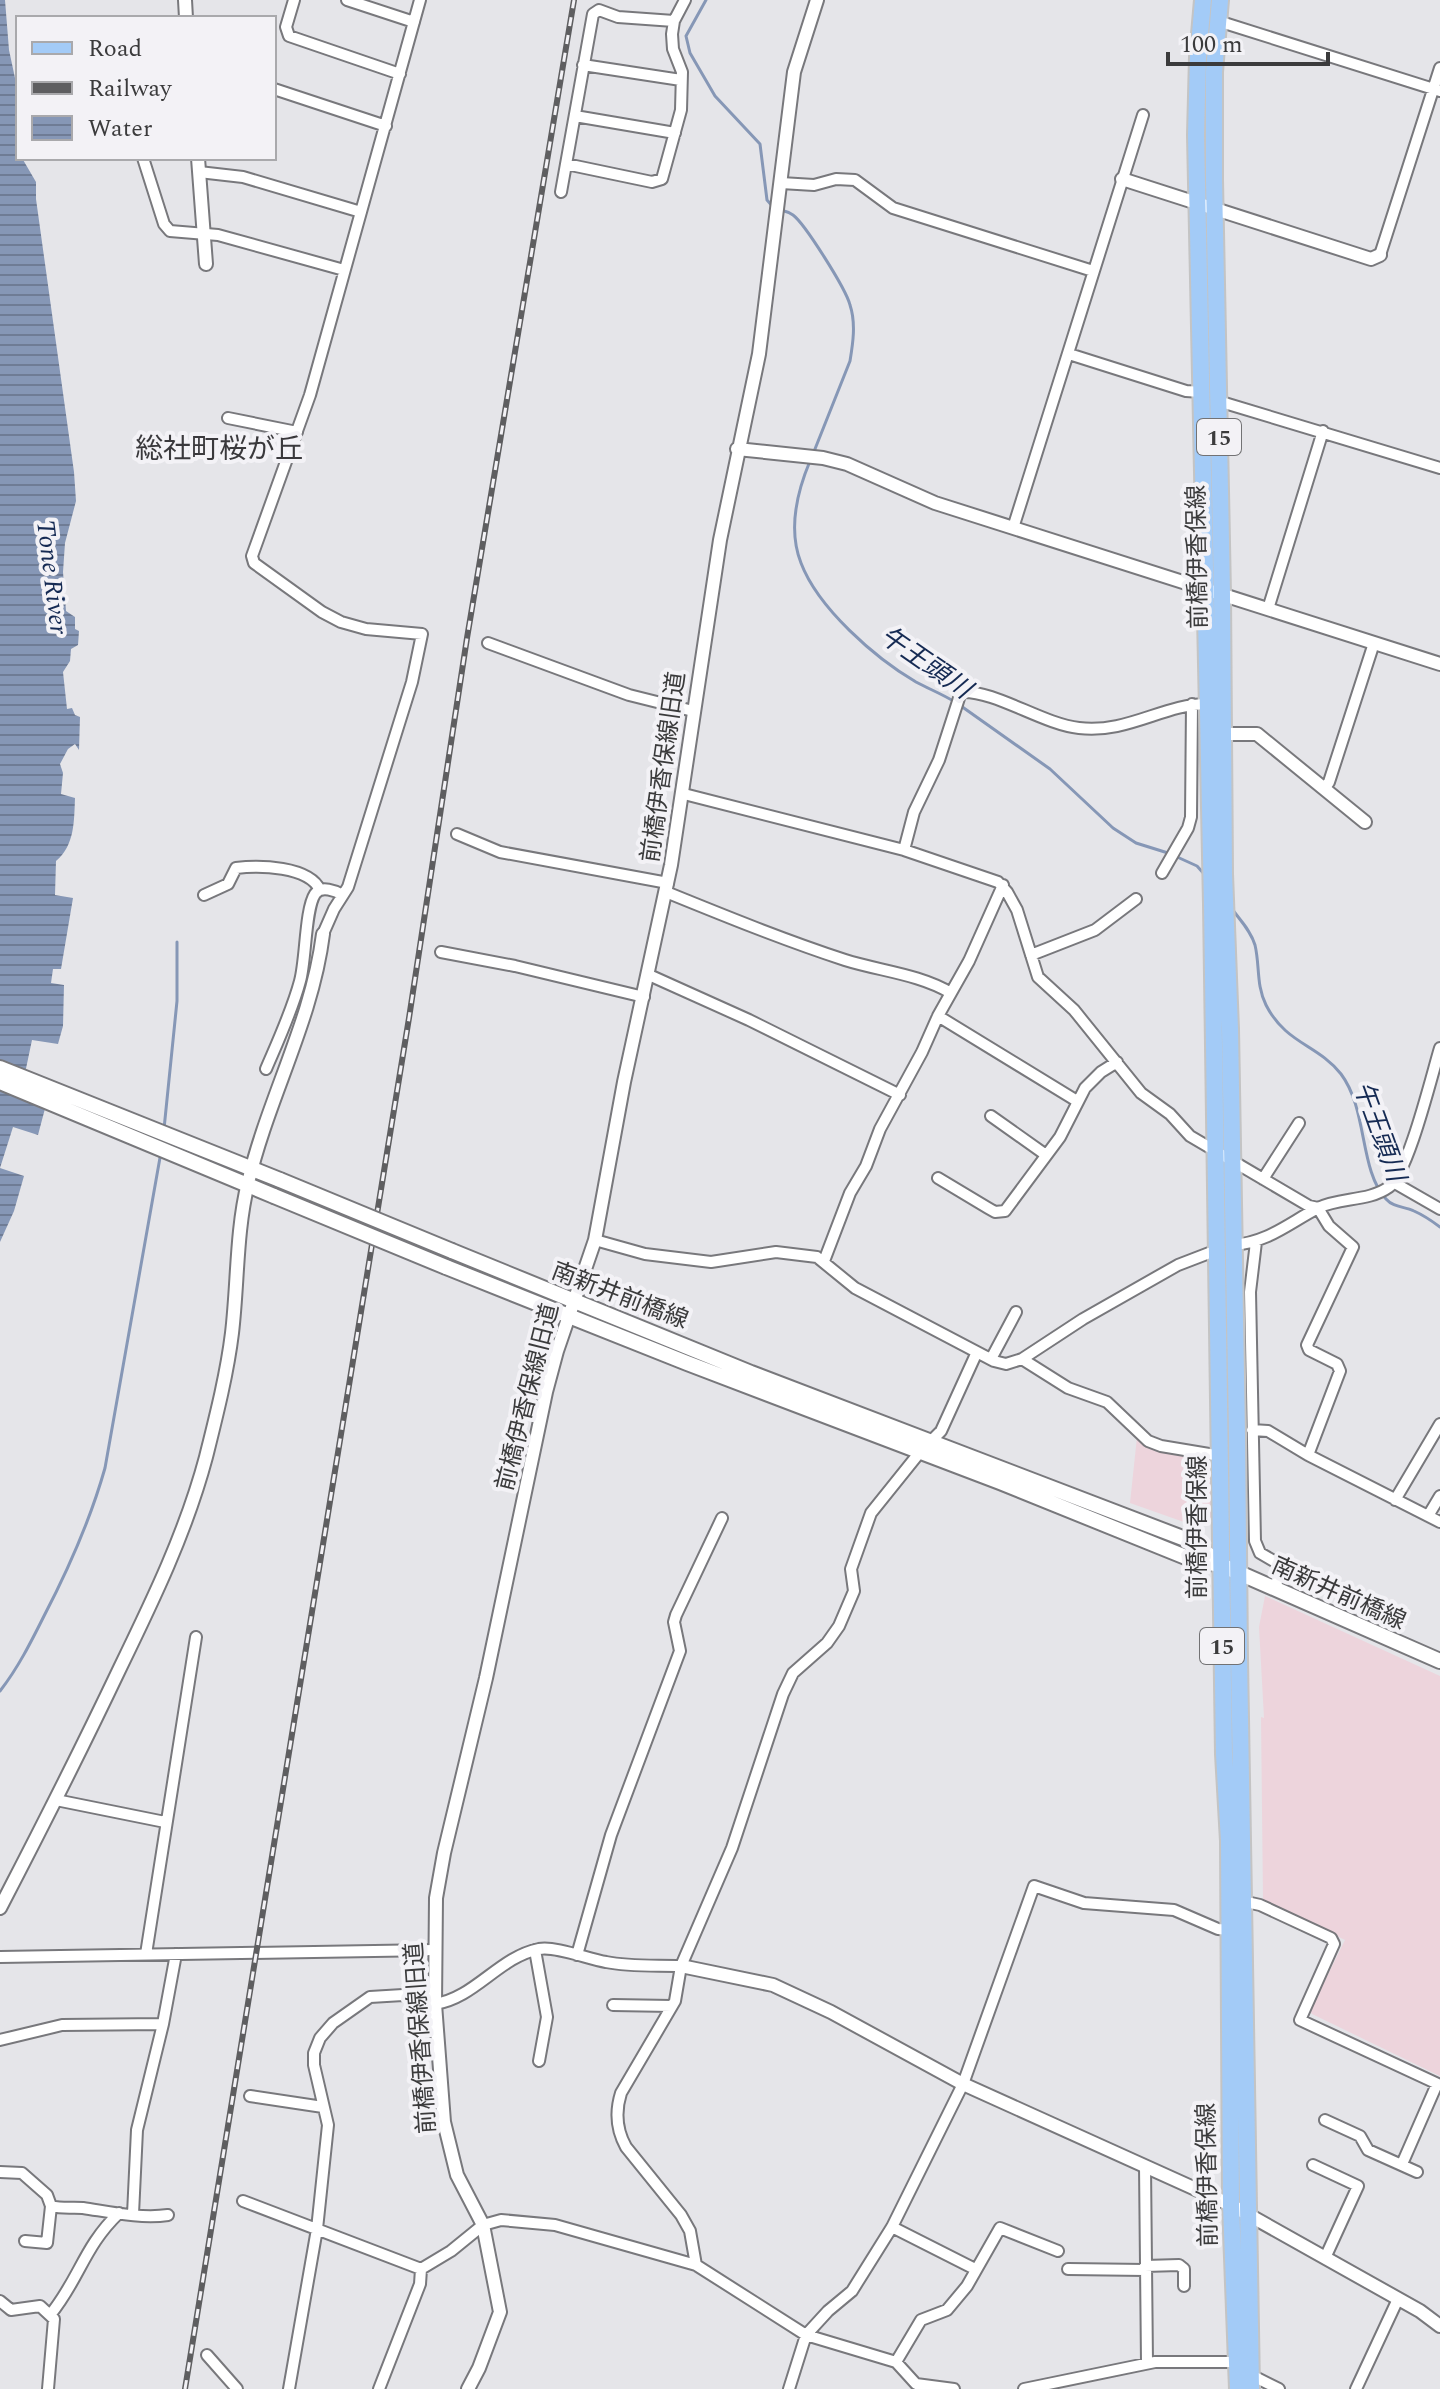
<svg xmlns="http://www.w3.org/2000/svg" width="1440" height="2389" viewBox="0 0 1440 2389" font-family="Spectral,'Noto Sans JP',serif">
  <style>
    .commercial { fill: #edd4dc }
    .water { fill: url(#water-rules) }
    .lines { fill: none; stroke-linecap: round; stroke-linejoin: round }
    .stream { stroke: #8697b6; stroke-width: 3 }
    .minor-casing { stroke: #78787c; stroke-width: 14 }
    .tertiary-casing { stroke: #78787c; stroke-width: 16 }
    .secondary-casing { stroke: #78787c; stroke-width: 18 }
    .primary-casing { stroke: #c4c4c4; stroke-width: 20 }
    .minor { stroke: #fff; stroke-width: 10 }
    .tertiary { stroke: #fff; stroke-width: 12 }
    .secondary { stroke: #fff; stroke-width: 14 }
    .primary { stroke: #a3cbf7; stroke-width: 16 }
    .rail-casing { stroke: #5e5e60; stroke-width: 6 }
    .rail { stroke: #f3f2f6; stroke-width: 3; stroke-dasharray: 9; stroke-linecap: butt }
    .secondary-bridge-casing { stroke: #78787c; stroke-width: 18; stroke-linecap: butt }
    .secondary-bridge { stroke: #fff; stroke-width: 14 }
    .labels { text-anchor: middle; stroke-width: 8; stroke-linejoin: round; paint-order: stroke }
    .shield { fill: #f3f2f6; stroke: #727274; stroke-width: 2 }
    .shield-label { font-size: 22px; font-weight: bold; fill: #3b3b3c }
    .street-label { font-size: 24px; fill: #3b3b3c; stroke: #f3f2f6 }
    .water-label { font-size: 26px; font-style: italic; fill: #152a53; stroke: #f3f2f6 }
    .quarter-label { font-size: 28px; fill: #3a393c; stroke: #f3f2f6 }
  </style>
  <defs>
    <pattern id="water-rules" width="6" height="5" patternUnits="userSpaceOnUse" patternTransform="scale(2)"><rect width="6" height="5" fill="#8697b6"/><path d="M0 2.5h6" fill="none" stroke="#6f7c95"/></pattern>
  </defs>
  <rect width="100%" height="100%" fill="#e5e5e9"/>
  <path class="commercial" d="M1137 1437 1210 1457 1214 1517 1198 1527 1130 1503Z
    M1265 1596 1440 1676V2076L1312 2014 1310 2011 1345 1940 1263 1900 1261 1717 1264 1718 1259 1627Z"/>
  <path class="water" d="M0 0H5L9 50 18 92V158H22L36 182V199L74 472 76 501 65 543 63 572 66 611 75 617V629L79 631 78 645 71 649 70 661 63 672 67 709 72 708 75 715 80 717 79 750 75 744 68 749 60 764 63 773 61 794 75 798C74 821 75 845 56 861L55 895 73 898 61 969H53L51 983 64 985 63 1026 58 1044 32 1040 24 1078 51 1086 38 1135 13 1127 0 1168 24 1176 14 1211 0 1242Z"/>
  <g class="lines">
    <path class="stream" d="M706 0 686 36 690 53 715 96 760 144 767 200 774 208
      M781 210C785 211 790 213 793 215 805 224 846 289 850 305 856 323 853 343 850 361L813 454
      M810 461C797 492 788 530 801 563 818 608 875 658 916 682 929 689 942 694 955 702
      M961 706 1050 769 1113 828 1136 843 1168 853
      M1175 856 1197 866 1205 875
      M1232 909C1240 920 1251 931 1255 945 1260 966 1256 985 1266 1005 1286 1044 1317 1044 1341 1074 1368 1110 1359 1170 1386 1199 1394 1208 1404 1206 1414 1211 1423 1215 1432 1221 1440 1227
      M164 1129 177 1001V942
      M0 1691C18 1668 31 1642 44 1616 69 1568 90 1521 105 1468L161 1152"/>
    <defs>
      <path id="minor" d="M294 0 286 27 289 36 400 74
        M347 0 414 22
        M1218 21 1440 91
        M583 65 681 80
        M274 89 386 126
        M575 116 675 133
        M143 158 164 224 170 231 218 235 344 270
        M566 164 652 182 662 179 681 110 682 72 673 49 672 34 674 21 685 0
        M199 172 243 177 361 212
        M781 183 814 185 836 179 855 180 893 208 1093 271
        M561 192 593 14 599 10 618 17 674 21
        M1380 255 1440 68
        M1069 354 1186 391 1201 392
        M1218 401 1440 468
        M228 418 297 432
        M1013 528 1143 115
        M1268 609 1323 431
        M488 643 629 695 693 711
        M1324 789 1329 782 1374 643
        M684 794 904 850 998 882 1007 892 1017 910 1038 977 1074 1010 1141 1093 1170 1114 1190 1136 1309 1206 1318 1208 1329 1226 1353 1247 1307 1345 1309 1350 1337 1364 1340 1371 1308 1455 1268 1431 1252 1430
        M457 834 500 852 668 883
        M904 850 914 812 939 760 961 692C995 690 1042 724 1079 728 1127 734 1164 704 1207 704
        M1162 873 1188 828 1191 817 1192 704
        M666 892C725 916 784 940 845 960 880 971 919 974 951 993
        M204 895 228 884 236 868C259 865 309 866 320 890
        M323 934 334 909 348 887 412 682 422 634 366 629 341 622 322 612 254 563 252 556 310 395 420 0
        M441 952 515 966 644 997
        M1031 955 1095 930 1136 899
        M649 975 749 1020 900 1095
        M938 1016 1077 1101
        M266 1069C278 1041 292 1011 300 981 306 960 305 909 315 894 321 885 336 891 343 895
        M991 1116 1046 1155
        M938 1178 988 1208 995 1212 1005 1211 1060 1137 1085 1088 1101 1072 1117 1062
        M1263 1179 1299 1123
        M1393 1182 1440 1209
        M595 1240 645 1254 711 1262 776 1252 817 1257 855 1288 994 1361 1006 1364 1022 1359 1083 1319 1178 1265 1217 1250
        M1256 1242 1250 1292 1255 1541 1260 1553 1279 1564 1276 1590
        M1233 1245C1267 1243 1289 1223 1318 1208 1340 1197 1368 1202 1389 1187 1408 1174 1432 1074 1440 1048
        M824 1261 850 1193 866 1166 880 1129 922 1052 938 1016 969 961 1003 885
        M991 1359 1016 1312
        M1022 1359 1068 1388 1107 1402 1148 1441 1161 1446 1221 1456
        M1308 1455 1440 1522
        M1395 1500 1440 1424
        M1428 1516 1440 1496
        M56 1800 165 1822
        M1242 1901 1260 1905 1331 1938 1334 1944 1300 2020 1440 2085
        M535 1950 547 2017 539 2061
        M146 1954 196 1637
        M577 1955 611 1835 680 1651 674 1622 676 1615 722 1518
        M0 1957 434 1950
        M435 2004C475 1998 499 1957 539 1949 556 1946 588 1959 606 1962 630 1967 657 1965 681 1966
        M613 2005 672 2006
        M0 2040 62 2025 163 2024
        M250 2096 323 2107
        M1325 2120 1360 2136 1368 2150 1417 2172
        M1402 2164 1437 2084
        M1313 2165 1358 2186 1325 2258
        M1145 2166 1147 2363
        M0 2172 22 2173 47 2195 51 2206C63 2209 72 2207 83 2208 110 2212 141 2219 168 2215
        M243 2201 421 2269 451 2251 483 2225 501 2220 555 2225 696 2265 806 2335 896 2362 916 2384 954 2389
        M133 2214 137 2130 163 2024 176 1954
        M892 2227 975 2269
        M25 2241 47 2243 51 2206
        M696 2265 690 2231 681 2215 626 2147C616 2129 615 2112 621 2093L675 2001 681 1966 732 1848 783 1694 793 1673 827 1643 839 1626 854 1591 851 1569 871 1513 920 1452 941 1431 977 1352
        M1145 2266 1179 2265 1184 2269V2286
        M1068 2269 1145 2270
        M0 2301 11 2310 40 2306 54 2319 48 2389
        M50 2315C79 2280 84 2246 119 2213
        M207 2355 237 2389
        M896 2362 921 2320 947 2310 967 2286 1000 2228 1058 2251
        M1251 2375 1279 2389
        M289 2389 317 2229 328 2125 314 2065V2053L320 2038 333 2023 370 1997 403 1995 436 1998
        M379 2389 420 2284 421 2269
        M789 2389 806 2335 828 2311 852 2291 892 2227 963 2084 1034 1886 1084 1903 1174 1910 1218 1929 1230 1930
        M1024 2389 1155 2362H1237
        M1356 2389 1398 2299"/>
      <path id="tertiary" d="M185 0 186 18
        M198 158 206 264
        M1122 179 1371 259 1380 255
        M737 449 823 458 847 464 935 503 1440 664
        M1223 734H1257L1365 822
        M0 1908C41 1829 81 1750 119 1670 153 1600 186 1532 206 1457 216 1417 227 1374 232 1333 238 1282 236 1232 248 1183 268 1098 312 1021 323 934
        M681 1966 773 1985 831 2012 963 2084 1231 2205 1420 2311 1440 2326
        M468 2389 479 2368 500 2312 483 2225 457 2175 444 2122 435 2004 436 1898 444 1853 486 1678 546 1392 557 1351 595 1240 624 1082 671 865 720 540 759 354 794 72 817 0"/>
      <path id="secondary" d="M0 1068 280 1180
        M0 1082 274 1196
        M452 1251 751 1373 1193 1542 1221 1565 1440 1661
        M446 1267 687 1363 1000 1482 1193 1560 1221 1565"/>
      <path id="primary" d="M1203 0 1198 57 1196 135 1212 904 1224 1754 1229 1841 1231 2205 1238 2389
        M1220 0 1214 72V180L1222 594 1224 874 1230 1029 1237 1434 1239 1658 1251 2389"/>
    </defs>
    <use href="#minor" class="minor-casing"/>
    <use href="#tertiary" class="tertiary-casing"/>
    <use href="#secondary" class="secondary-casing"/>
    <use href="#primary" class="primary-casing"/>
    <use href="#minor" class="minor"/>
    <use href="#tertiary" class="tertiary"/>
    <use href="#secondary" class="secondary"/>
    <use href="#primary" class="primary"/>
    <defs>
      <path id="rail" d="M185 2389 409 1018 467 638 574 0"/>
    </defs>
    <use href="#rail" class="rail-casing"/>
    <use href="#rail" class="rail"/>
    <defs>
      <path id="secondary-bridge" d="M280 1180 452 1251
        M274 1196 446 1267"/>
    </defs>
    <use href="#secondary-bridge" class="secondary-bridge-casing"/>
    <use href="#secondary-bridge" class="secondary-bridge"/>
  </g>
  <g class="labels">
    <g class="shield">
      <rect x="1197" y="419" width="44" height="36" rx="6"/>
      <rect x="1200" y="1628" width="44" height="36" rx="6"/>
    </g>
    <g class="shield-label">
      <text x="1219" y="445">15</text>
      <text x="1222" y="1654">15</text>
    </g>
    <g class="street-label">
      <text transform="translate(1197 557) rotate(-91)" y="8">前橋伊香保線</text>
      <text transform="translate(663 767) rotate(-82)" y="8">前橋伊香保線旧道</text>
      <text transform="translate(620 1295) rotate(21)" y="8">南新井前橋線</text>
      <text transform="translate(527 1397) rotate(-76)" y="8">前橋伊香保線旧道</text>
      <text transform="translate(1197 1527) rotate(-90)" y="8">前橋伊香保線</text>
      <text transform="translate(1339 1593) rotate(24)" y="8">南新井前橋線</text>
      <text transform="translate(420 2038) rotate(-94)" y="8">前橋伊香保線旧道</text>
      <text transform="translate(1207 2175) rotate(-91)" y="8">前橋伊香保線</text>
    </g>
    <g class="water-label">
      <text transform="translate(53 577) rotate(83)" y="9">Tone River</text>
      <text transform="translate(926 662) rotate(35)" y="9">午王頭川</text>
      <text transform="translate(1380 1131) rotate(70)" y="9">午王頭川</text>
    </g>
    <g class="quarter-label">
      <text x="219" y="458">総社町桜が丘</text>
    </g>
  </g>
  <rect x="16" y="16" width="260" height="144" fill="#f3f2f6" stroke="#a9a9ac" stroke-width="2"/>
  <rect x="32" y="42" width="40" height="12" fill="#a3cbf7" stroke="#a9a9ac" stroke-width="2"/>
  <text x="88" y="56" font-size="24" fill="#3b3b3c">Road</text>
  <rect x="32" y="82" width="40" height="12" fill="#5e5e60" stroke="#a9a9ac" stroke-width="2"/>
  <text x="88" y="96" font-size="24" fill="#3b3b3c">Railway</text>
  <rect x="32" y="116" width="40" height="24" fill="url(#water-rules)" stroke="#a9a9ac" stroke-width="2"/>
  <text x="88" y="136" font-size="24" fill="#3b3b3c">Water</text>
  <path d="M1168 52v12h160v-12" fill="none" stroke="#3b3b3c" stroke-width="4"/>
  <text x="1180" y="52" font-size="24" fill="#3b3b3c" stroke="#f3f2f6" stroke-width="6" paint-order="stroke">100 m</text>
</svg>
